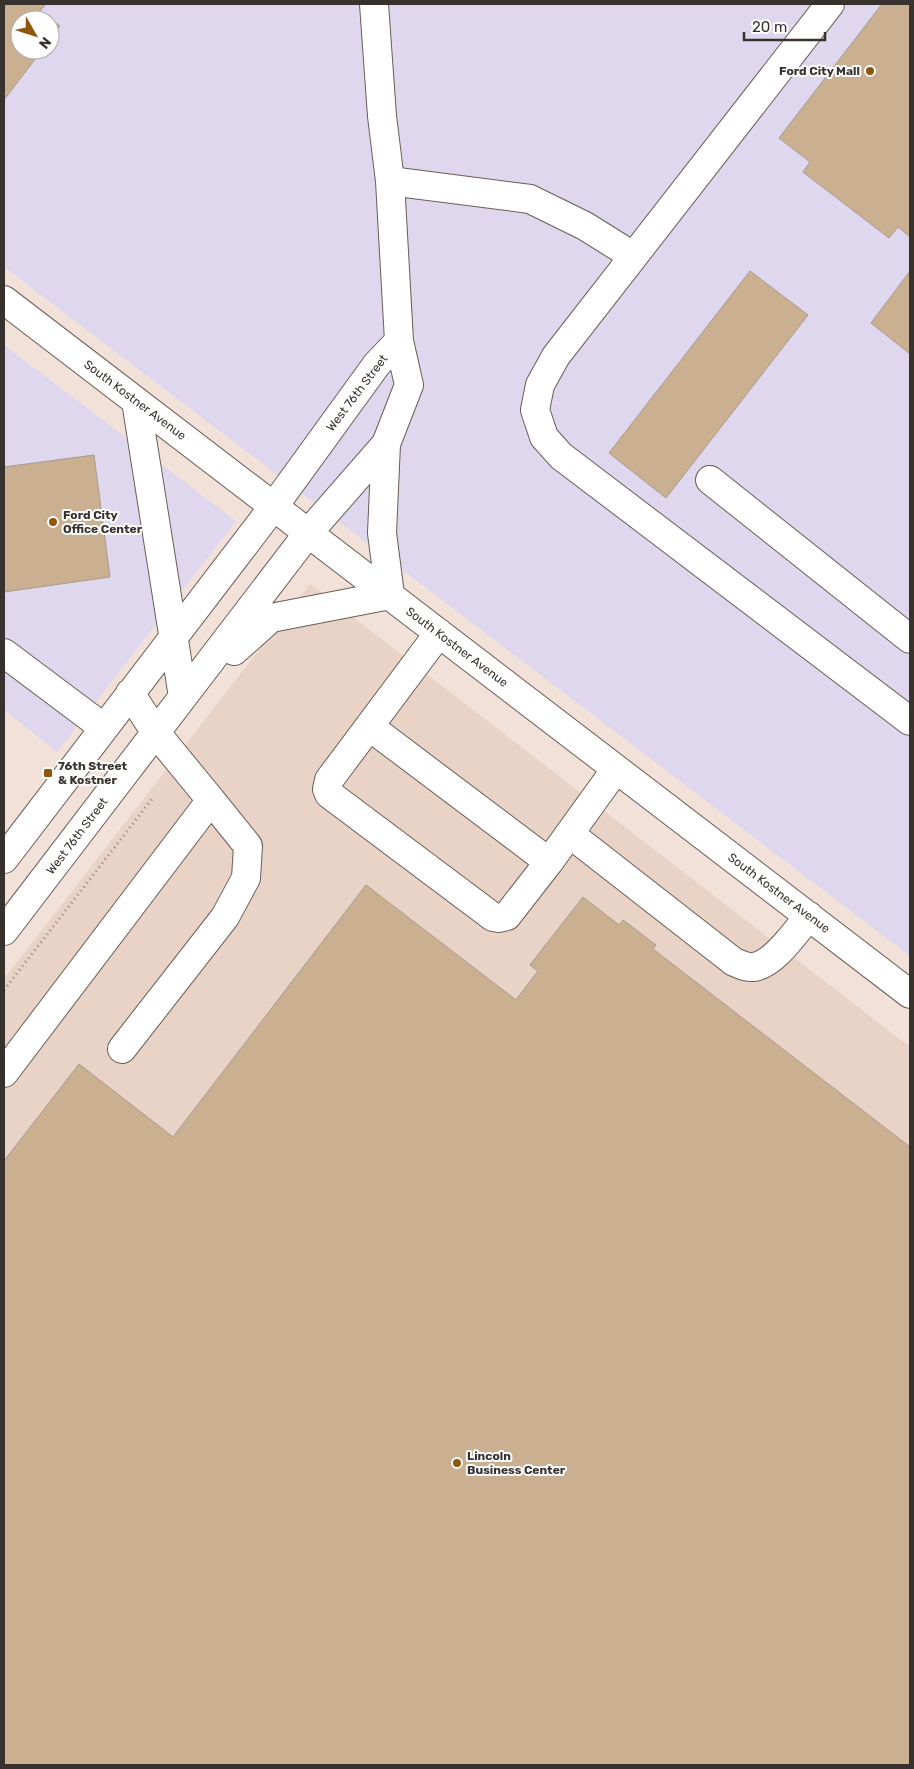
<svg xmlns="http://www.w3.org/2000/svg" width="914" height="1769" viewBox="0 0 914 1769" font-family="Rubik,sans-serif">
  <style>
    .commercial { fill: #ded7ed; fill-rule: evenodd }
    .built { fill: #e9d2c6 }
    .building { fill: #caaf90; stroke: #a69b8f }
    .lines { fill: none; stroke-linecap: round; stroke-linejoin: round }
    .minor-casing { stroke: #6a5d55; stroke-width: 30 }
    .path { stroke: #918680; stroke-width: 3; stroke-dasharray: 1 4; stroke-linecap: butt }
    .minor { stroke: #fff; stroke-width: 28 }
    .poi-dot { fill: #8f570e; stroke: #fff; stroke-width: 2 }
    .labels { text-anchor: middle; stroke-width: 4; stroke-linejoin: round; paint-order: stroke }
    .poi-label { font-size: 12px; font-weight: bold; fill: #38322e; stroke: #fff; text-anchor: start }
    .street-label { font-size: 12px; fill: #38322e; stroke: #fff }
  </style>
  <rect width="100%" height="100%" fill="#f2e1d9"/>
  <path class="commercial" d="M4 4H910V956L4 267ZM20 20H50V50H20Z
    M4 345 236 521 57 752 4 710Z"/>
  <path class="built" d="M310 584 910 1047V1765H4V979Z"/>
  <path class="building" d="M4 4H46L40 11 60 26 50 40V20H20V50H42L4 100Z
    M882 4H910V237L898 227 889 238 803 172 810 162 779 138Z
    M750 271 808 315 666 498 609 453Z
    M910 271V354L871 323Z
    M94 455 110 577 4 592V467Z
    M366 885 516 1000 538 971 530 965 583 897 619 925 623 920 656 945 653 949 910 1147V1765H4V1161L79 1064 173 1137Z"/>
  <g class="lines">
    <defs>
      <path id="minor" d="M830 4 556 356 540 385 535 410 544 437 561 456 910 721
        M390 181 530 199 585 226 633 256
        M4 300 910 994
        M136 401 183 697
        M386 444 382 533 390 595
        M710 480 910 639
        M439 633 329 780 327 789 329 794 493 917 499 918 507 916 549 862 616 769
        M234 651 271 618 390 595
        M4 653 104 728
        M370 727 549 862
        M570 834 734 962C740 964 746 968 753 967 774 965 796 931 809 916
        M4 859 274 506 377 364 399 341
        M4 931 309 532 386 444 409 385 399 341 390 181 382 116 374 4
        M122 1049 225 917 246 878 248 846 211 800
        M4 1073 211 800 156 733 130 693"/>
    </defs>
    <use href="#minor" class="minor-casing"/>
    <path class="path" d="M4 990 152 799"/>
    <use href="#minor" class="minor"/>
  </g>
  <g class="poi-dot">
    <circle cx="870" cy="71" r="5"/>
    <circle cx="53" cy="522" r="5"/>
    <rect x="43" y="768" width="10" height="10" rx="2.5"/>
    <circle cx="457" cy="1463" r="5"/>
  </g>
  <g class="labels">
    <g class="poi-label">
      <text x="860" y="75" text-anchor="end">Ford City Mall</text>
      <text x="63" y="519">Ford City<tspan x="63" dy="14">Office Center</tspan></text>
      <text x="58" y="770">76th Street<tspan x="58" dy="14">&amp; Kostner</tspan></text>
      <text x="467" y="1460">Lincoln<tspan x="467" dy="14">Business Center</tspan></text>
    </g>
    <g class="street-label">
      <text transform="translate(357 393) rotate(-53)" y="4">West 76th Street</text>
      <text transform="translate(135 400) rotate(37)" y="4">South Kostner Avenue</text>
      <text transform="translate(457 647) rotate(37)" y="4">South Kostner Avenue</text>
      <text transform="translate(77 836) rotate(-53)" y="4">West 76th Street</text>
      <text transform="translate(779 893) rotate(37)" y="4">South Kostner Avenue</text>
    </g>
  </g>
  <rect width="914" height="1769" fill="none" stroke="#38322e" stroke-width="10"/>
  <g transform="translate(35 35) rotate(129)"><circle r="24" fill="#ffffff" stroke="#afadab"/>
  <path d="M0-4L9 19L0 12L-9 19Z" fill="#8f570e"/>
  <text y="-8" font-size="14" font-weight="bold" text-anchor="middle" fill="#38322e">N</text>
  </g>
  <path d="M744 32v8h81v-8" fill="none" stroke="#38322e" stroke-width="2.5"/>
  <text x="752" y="32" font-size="15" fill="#38322e" stroke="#ffffff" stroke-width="4" paint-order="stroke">20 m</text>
</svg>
